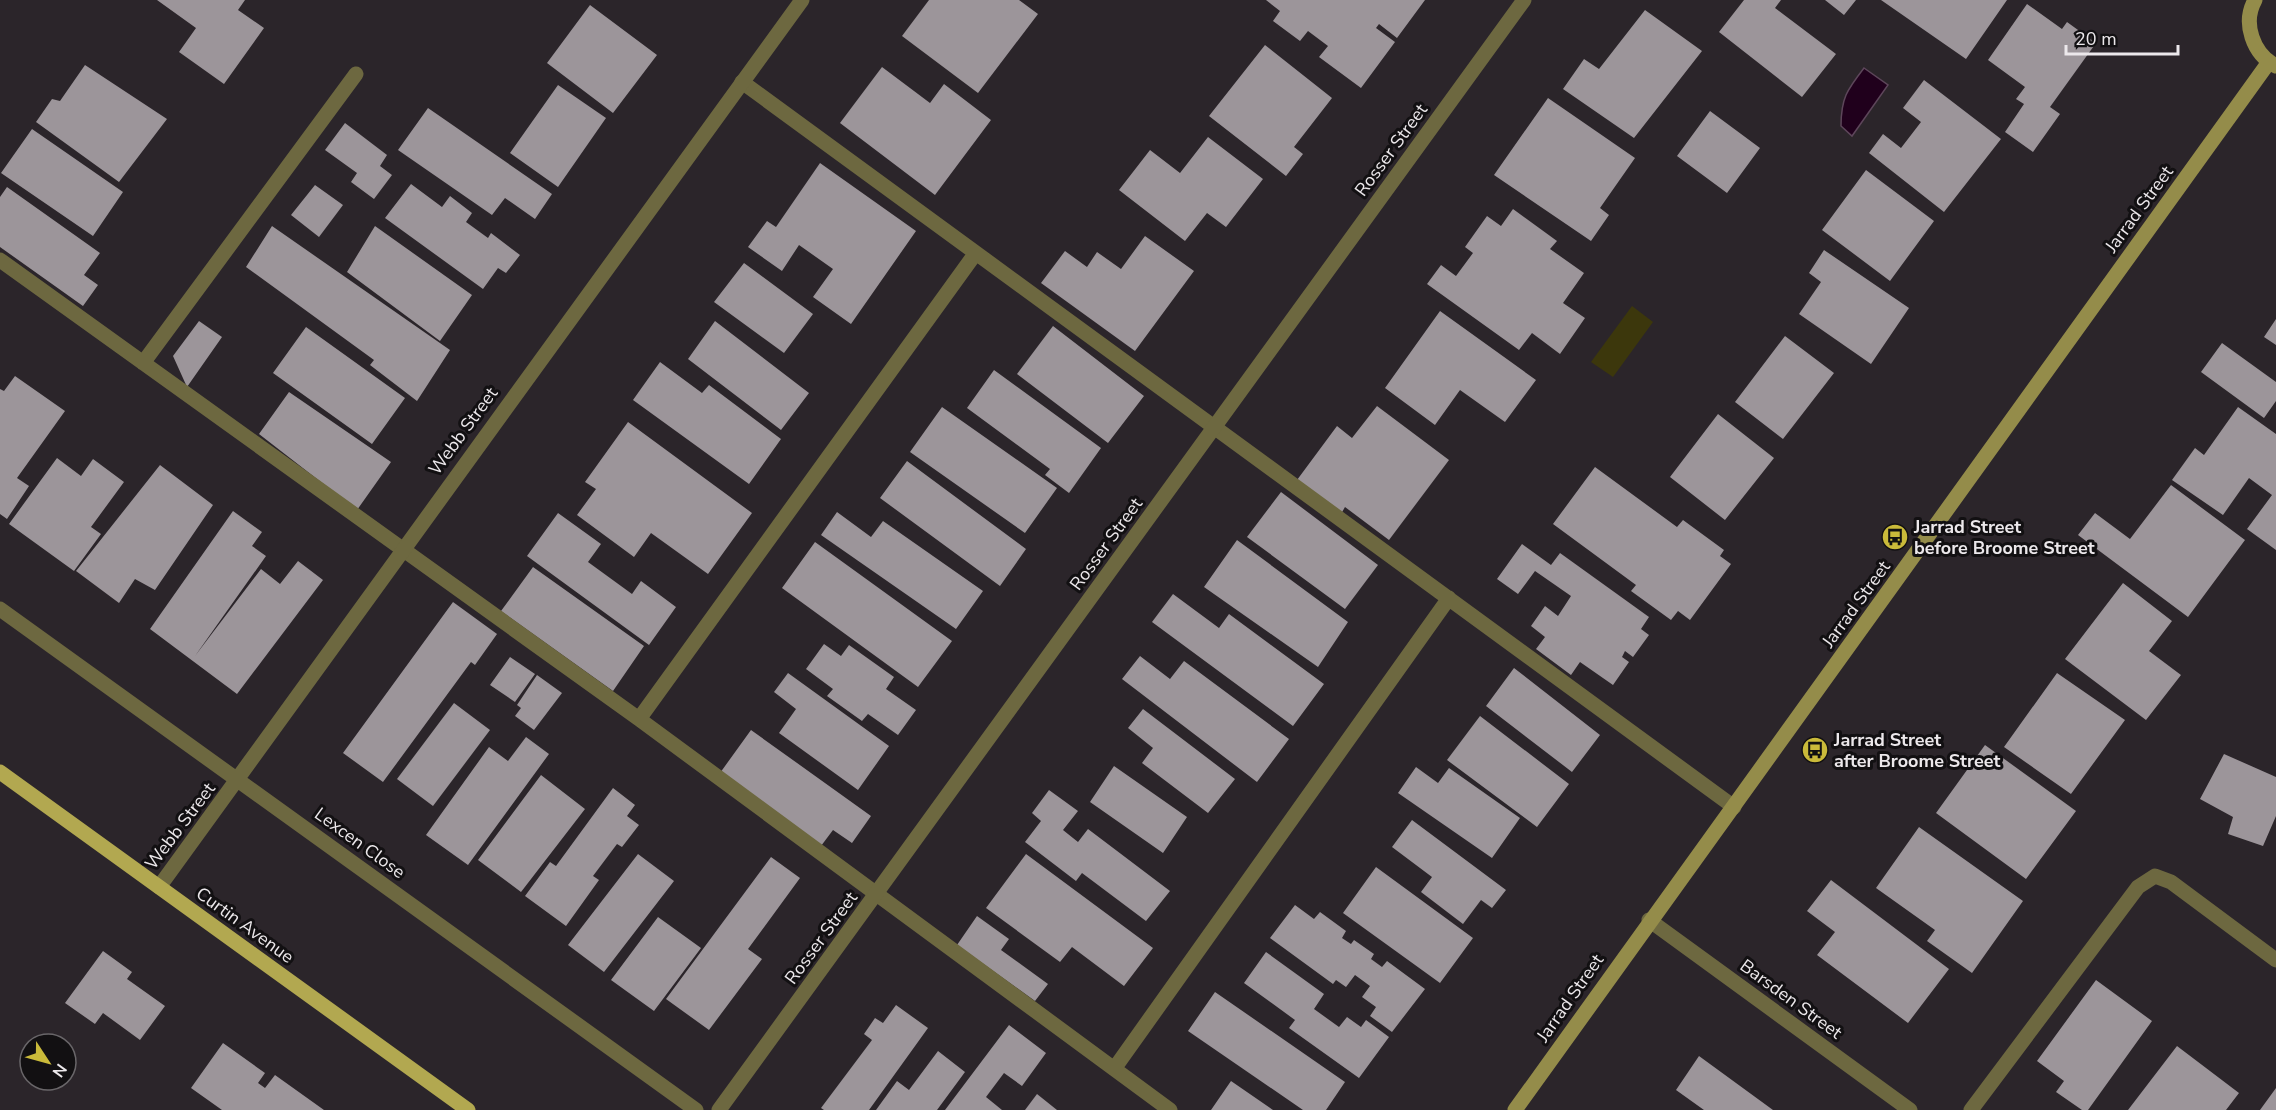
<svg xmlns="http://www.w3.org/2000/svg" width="2276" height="1110" viewBox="0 0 2276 1110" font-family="'Nunito Sans',sans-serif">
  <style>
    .green { fill: #3c370c }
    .water { fill: #20001c; stroke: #5d465a; stroke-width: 1.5 }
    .building { fill: #9c959a }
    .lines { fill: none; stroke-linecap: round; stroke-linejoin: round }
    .lane { stroke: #6d6840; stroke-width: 15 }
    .street { stroke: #6d6840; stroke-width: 15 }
    .secondary { stroke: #948c4a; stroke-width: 15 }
    .primary { stroke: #b2a850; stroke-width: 15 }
    .labels { text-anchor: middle; stroke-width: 6; stroke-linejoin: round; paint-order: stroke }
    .street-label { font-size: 18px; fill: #ece8eb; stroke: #121012 }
    .poi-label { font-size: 18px; font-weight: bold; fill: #ece8eb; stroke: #121012; text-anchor: start }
  </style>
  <rect width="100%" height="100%" fill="#2b252a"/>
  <path class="green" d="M1632 306 1653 322 1613 377 1591 362Z"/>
  <path class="water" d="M1864 68 1888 85 1852 136 1841 126C1841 98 1847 90 1864 68Z"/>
  <path class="building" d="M157 0H245L238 10 264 28 224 84 179 52 196 28Z
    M929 0H1019L1038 14 978 93 902 36Z
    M1266 0H1425L1397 38 1379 24 1376 28 1395 42 1361 88 1319 57 1328 46 1308 31 1300 41 1273 21 1280 11Z
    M1744 0H1781L1775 8 1836 54 1802 97 1719 32Z
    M1825 0H1856L1844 15Z
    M1881 0H2007L1966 59Z
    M2027 4 2062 29 2067 22 2096 43 2050 107 2060 114 2033 152 2005 132 2024 104 2016 99 2025 87 1988 60Z
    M590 5 657 55 613 113 547 63Z
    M1645 10 1702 51 1634 138 1563 89 1584 59 1599 69Z
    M1265 45 1332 98 1294 147 1303 154 1286 176 1209 116Z
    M85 65 167 119 119 182 36 122 52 99 60 101Z
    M882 67 930 103 944 84 991 120 935 195 840 123Z
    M1924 80 2001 139 1944 212 1869 153 1883 134 1901 148 1921 122 1903 108Z
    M558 85 606 118 558 187 510 153Z
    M1548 98 1635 158 1600 208 1609 215 1591 241 1494 175Z
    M428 108 552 194 535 219 505 198 492 215 398 150Z
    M1710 111 1760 148 1727 193 1677 156Z
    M345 123 387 155 380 166 392 175 374 199 351 182 357 173 325 150Z
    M32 129 123 192 93 236 1 173Z
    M1208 137 1263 179 1226 227 1207 213 1185 241 1119 190 1150 150 1180 173Z
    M820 163 916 231 851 324 813 297 833 269 799 245 782 271 748 247 767 221 776 227Z
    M1866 170 1934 221 1890 281 1822 230Z
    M411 184 442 207 450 196 472 213 466 222 488 238 491 233 520 255 506 273 498 268 483 289 385 218Z
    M315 185 343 205 319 237 291 215Z
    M7 187 100 253 84 275 98 285 83 306 0 247V197Z
    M1513 209 1557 241 1550 249 1584 273 1563 303 1585 318 1560 354 1532 333 1519 350 1427 284 1441 265 1456 276 1473 253 1465 247 1487 216 1501 226Z
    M272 226 450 350 417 401 370 365 374 360 246 267Z
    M375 226 472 295 440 341 347 272Z
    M1145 236 1194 271 1135 351 1041 283 1065 251 1087 267 1097 252 1121 269Z
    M1824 250 1909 308 1871 364 1799 314 1821 282 1809 273Z
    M744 263 813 314 784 353 714 302Z
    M1440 311 1536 380 1505 422 1460 390 1435 425 1385 388Z
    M2276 319V345L2264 337Z
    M199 321 222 337 187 387 173 356Z
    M715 321 809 393 781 430 688 359Z
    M1053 326 1144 396 1108 443 1017 374Z
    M306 327 405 398 372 444 273 373Z
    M1785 336 1834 373 1783 439 1735 402Z
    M2222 343 2276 382V401L2264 418 2201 372Z
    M660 362 702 393 709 385 781 439 749 484 633 400Z
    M994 370 1101 448 1069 493 1045 475 1050 469 967 408Z
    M15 376 65 411 17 478 29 486 7 519 0 514V389L4 391Z
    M289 392 391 462 357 510 259 434Z
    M1377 406 1449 460 1389 540 1345 507 1341 514 1297 480 1337 426 1352 438Z
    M942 407 1057 488 1025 533 910 452Z
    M2238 407 2276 434V550L2247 529 2272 495 2249 478 2223 515 2172 480 2195 448 2204 455Z
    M1718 414 1774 458 1725 520 1670 477Z
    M628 422 752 513 708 574 651 533 634 557 577 515 596 489 585 482Z
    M57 458 81 476 93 459 124 482 91 527 101 534 74 571 9 524Z
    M907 461 1026 549 1000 586 880 498Z
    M160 465 213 505 155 590 135 579 119 603 76 571Z
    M1595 467 1677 527 1683 520 1724 550 1720 556 1731 564 1690 620 1678 611 1671 620 1631 591 1636 585 1553 524Z
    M2171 485 2245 540 2188 617 2078 535 2095 513 2130 539Z
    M1281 492 1378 565 1345 609 1247 537Z
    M233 511 262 532 252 546 266 556 195 656 261 569 280 584 298 561 323 580 237 694 150 629Z
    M837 512 871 537 883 521 983 591 956 629 821 535Z
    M558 513 601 544 588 562 632 594 641 581 676 607 649 645 527 556Z
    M1237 540 1348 622 1318 667 1204 587Z
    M815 542 952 641 918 687 782 588Z
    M1522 544 1551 565 1560 553 1649 617 1641 629 1649 635 1633 657 1625 651 1622 657 1629 662 1613 685 1580 662 1571 675 1536 649 1545 637 1531 626 1545 606 1558 616 1571 596 1535 571 1518 594 1497 579Z
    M533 567 644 646 613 691 501 611Z
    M2123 583 2172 621 2149 651 2181 675 2146 720 2065 659Z
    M1173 594 1219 628 1229 614 1324 684 1293 726 1152 622Z
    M453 602 497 634 475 665 471 662 383 782 343 753Z
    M824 644 841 656 849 645 894 677 886 689 916 710 898 735 868 714 862 721 827 696 833 689 806 669Z
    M1140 656 1170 679 1184 661 1289 739 1257 782 1122 679Z
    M510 657 535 674 515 702 490 685Z
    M1514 668 1600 735 1572 772 1486 706Z
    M788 673 889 746 858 790 779 733 796 709 774 692Z
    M2057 673 2125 720 2071 794 2004 747Z
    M537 675 562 693 534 730 515 716 521 708 517 705Z
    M454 703 490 730 433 806 397 779Z
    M1143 709 1235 779 1208 813 1142 763 1153 748 1128 728Z
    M1480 716 1569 784 1537 827 1447 760Z
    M751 730 871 816 852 843 833 830 821 846 720 773Z
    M526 737 549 754 468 865 426 835 489 747 508 761Z
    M1985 745 2076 811 2026 879 1936 813Z
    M2224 754 2276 777V816L2263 846 2228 834 2233 817 2200 799Z
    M1114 766 1187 817 1163 853 1090 802Z
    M1416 767 1438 783 1449 768 1520 818 1492 858 1398 793Z
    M541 775 585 809 521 892 478 860Z
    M613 788 635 805 627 816 639 825 622 847 617 844 593 876 599 880 566 926 525 896 550 862 556 866Z
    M1049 790 1078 811 1063 830 1078 842 1088 829 1170 891 1146 921 1082 873 1076 881 1025 842 1041 821 1032 813Z
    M1412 820 1506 890 1492 908 1481 900 1463 924 1421 892 1432 877 1392 847Z
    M1919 827 2023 901 1972 973 1927 941 1935 930 1876 888Z
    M638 854 674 881 604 972 568 945Z
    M1026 854 1153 948 1124 986 1072 947 1060 962 986 908Z
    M771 857 800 878 748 949 762 959 709 1030 666 999Z
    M1376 867 1473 938 1440 983 1343 913Z
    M1831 880 1949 969 1908 1023 1817 955 1835 932 1807 911Z
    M1295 905 1314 919 1320 912 1346 931 1342 938 1351 944 1354 940 1374 954 1371 959 1382 967 1387 961 1425 989 1392 1032 1370 1016 1376 1007 1362 997 1370 986 1355 975 1346 987 1336 980 1333 984 1270 938Z
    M977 916 1009 939 1001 950 1048 984 1035 1001 957 945Z
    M658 917 701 948 654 1011 611 980Z
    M103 951 132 972 127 979 165 1006 140 1040 103 1013 95 1024 65 1003Z
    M1266 952 1324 994 1314 1009 1339 1027 1347 1017 1361 1027 1366 1020 1389 1037 1359 1078 1289 1028 1295 1020 1244 983Z
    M2096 980 2152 1021 2088 1110H2082L2056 1092 2064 1081 2037 1061Z
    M1215 992 1345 1082 1326 1110H1303L1188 1031Z
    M896 1005 928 1028 869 1110H824L821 1108 872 1040 864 1034 875 1018 883 1023Z
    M1009 1025 1046 1053 1022 1086 1004 1073 986 1097 1002 1110H945Z
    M223 1043 265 1073 258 1083 265 1088 275 1075 324 1110H222L191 1088Z
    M2177 1046 2239 1093 2226 1110H2128Z
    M938 1051 965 1072 937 1110H876L897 1081 909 1090Z
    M1699 1056 1773 1110H1704L1676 1090Z
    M1231 1081 1273 1110H1211Z
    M2276 1088V1110H2260Z
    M1037 1094 1057 1110H1025Z"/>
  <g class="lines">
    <path class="lane" d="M742 82 1734 807
      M0 260 639 719 1170 1110
      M143 363 356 74
      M639 719 975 254
      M1114 1069 1449 598
      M1971 1110 2138 887 2155 876 2171 882 2276 960"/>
    <path class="street" d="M0 609 696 1110
      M159 887 802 0
      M1649 920 1910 1110
      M719 1110 1524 0"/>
    <path class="secondary" d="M2255 0C2242 23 2253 54 2276 66
      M1515 1110 2269 62"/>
    <path class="primary" d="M0 772 468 1110"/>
  </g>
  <defs>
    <symbol id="bus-disc" viewBox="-11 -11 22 22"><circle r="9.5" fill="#caba3a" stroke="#121012"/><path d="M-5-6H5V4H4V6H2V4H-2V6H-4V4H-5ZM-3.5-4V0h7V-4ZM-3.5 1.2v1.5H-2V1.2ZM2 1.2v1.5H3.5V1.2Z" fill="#111"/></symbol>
  </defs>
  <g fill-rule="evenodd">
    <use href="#bus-disc" x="1880" y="522" width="30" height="30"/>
    <use href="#bus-disc" x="1800" y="735" width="30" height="30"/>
  </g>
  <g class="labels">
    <g class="street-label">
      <text transform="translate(1391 150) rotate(-54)" y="6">Rosser Street</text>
      <text transform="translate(2139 209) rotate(-54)" y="6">Jarrad Street</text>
      <text transform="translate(463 431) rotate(-54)" y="6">Webb Street</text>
      <text transform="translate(1106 544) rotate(-54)" y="6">Rosser Street</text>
      <text transform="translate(1856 604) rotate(-54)" y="6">Jarrad Street</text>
      <text transform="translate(180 826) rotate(-53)" y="6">Webb Street</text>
      <text transform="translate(360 843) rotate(36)" y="6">Lexcen Close</text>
      <text transform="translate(245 925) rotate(36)" y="6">Curtin Avenue</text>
      <text transform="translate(821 938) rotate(-54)" y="6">Rosser Street</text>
      <text transform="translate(1570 998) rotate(-55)" y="6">Jarrad Street</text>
      <text transform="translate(1791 999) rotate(36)" y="6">Barsden Street</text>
    </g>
    <g class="poi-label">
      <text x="1914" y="533">Jarrad Street<tspan x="1914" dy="21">before Broome Street</tspan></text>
      <text x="1834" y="746">Jarrad Street<tspan x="1834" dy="21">after Broome Street</tspan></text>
    </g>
  </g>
  <g transform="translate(48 1062) rotate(126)"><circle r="28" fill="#121012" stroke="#696669" stroke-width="1.5"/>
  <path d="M0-4.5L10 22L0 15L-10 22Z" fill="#caba3a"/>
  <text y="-9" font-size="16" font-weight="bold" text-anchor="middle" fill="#ece8eb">N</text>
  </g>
  <path d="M2066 45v9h112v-9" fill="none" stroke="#ece8eb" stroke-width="3"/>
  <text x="2075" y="45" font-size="18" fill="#ece8eb" stroke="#121012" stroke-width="4.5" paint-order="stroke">20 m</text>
</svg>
